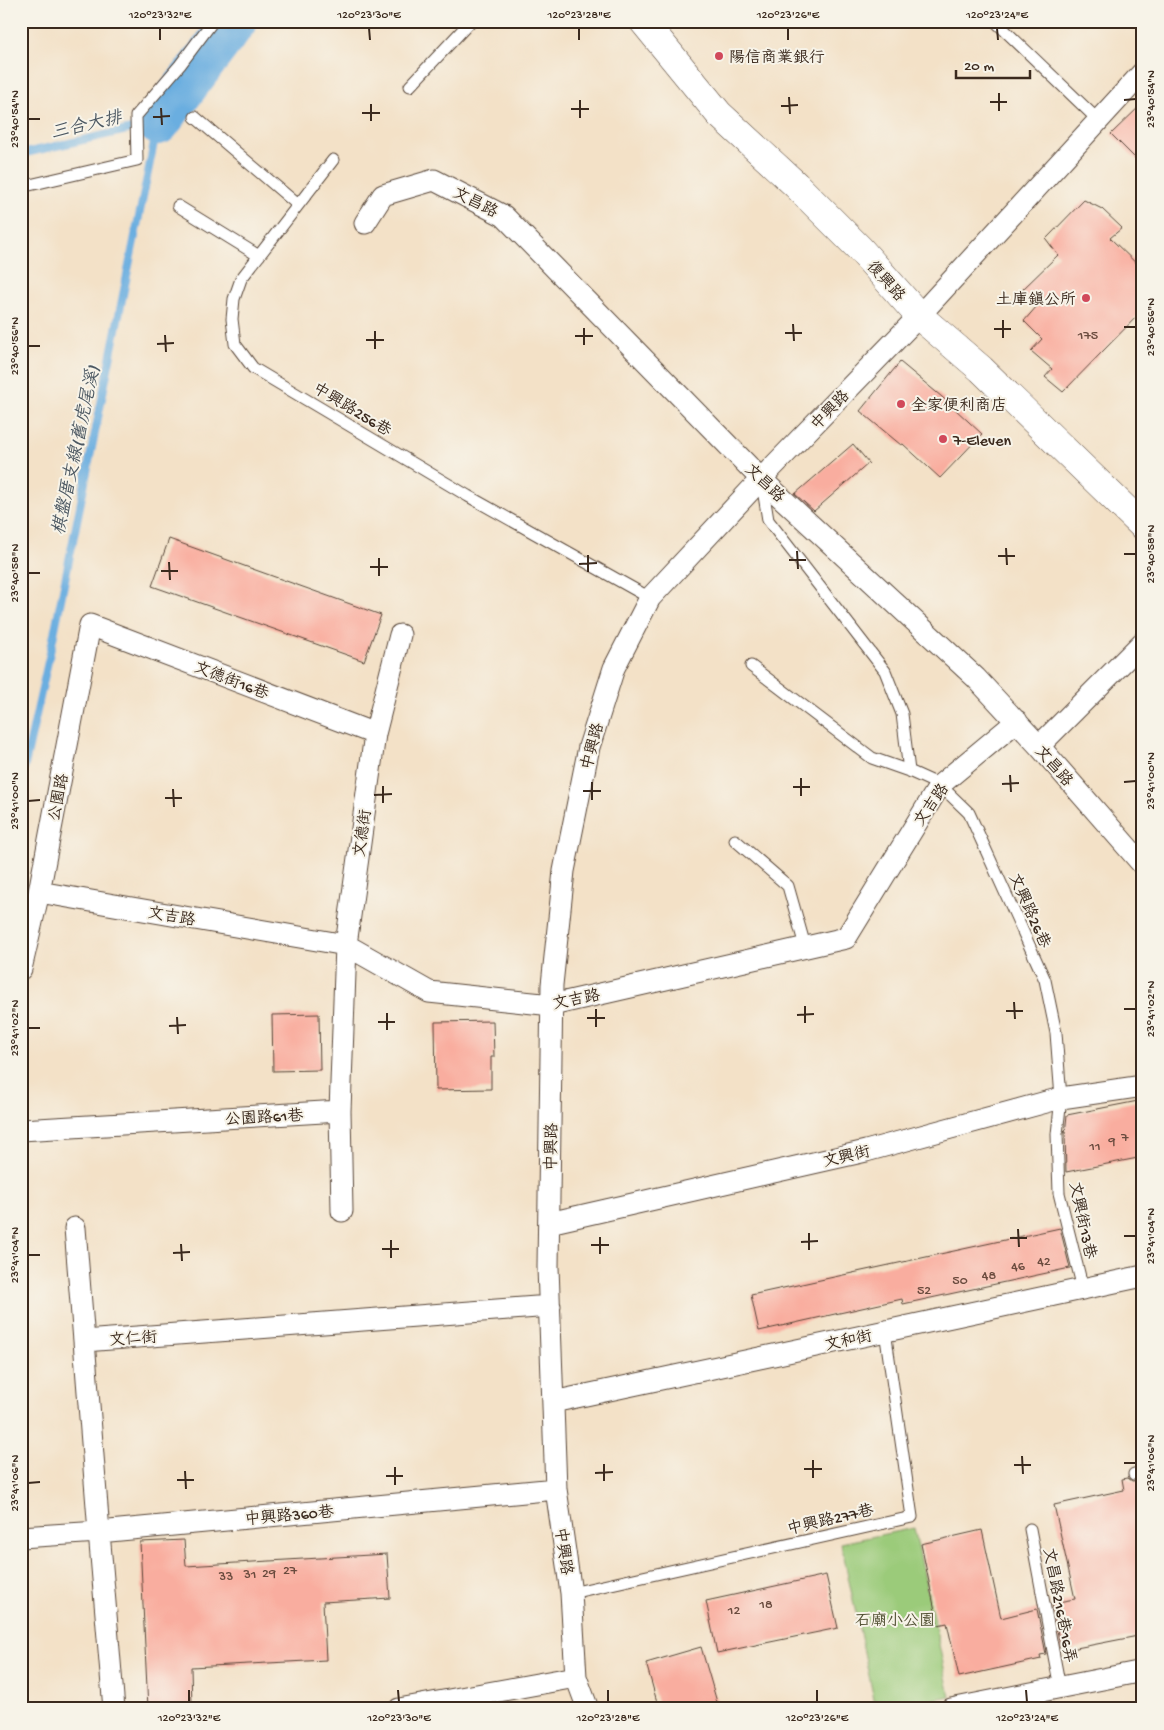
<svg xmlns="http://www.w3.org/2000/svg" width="1164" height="1730" viewBox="0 0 1164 1730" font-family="'Gochi Hand','LXGW WenKai TC',sans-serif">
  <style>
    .green { fill: #9bcb7a; stroke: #6b7a4c }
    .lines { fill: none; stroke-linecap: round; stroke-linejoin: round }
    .stream { stroke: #6baee0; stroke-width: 8 }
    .river { stroke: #6baee0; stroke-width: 44 }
    .building { fill: #f9ad9f }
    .lane-casing { stroke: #574537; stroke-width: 13 }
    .street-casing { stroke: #574537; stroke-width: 23 }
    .secondary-casing { stroke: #574537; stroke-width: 29 }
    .lane { stroke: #fff; stroke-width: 11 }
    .street { stroke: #fff; stroke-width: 21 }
    .secondary { stroke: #fff; stroke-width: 28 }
    .ticks { fill: none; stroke: #3b2a1e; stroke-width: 2 }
    .poi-dot { fill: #d1495b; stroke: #f7f3e8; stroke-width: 2 }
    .labels { text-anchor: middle; stroke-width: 4; stroke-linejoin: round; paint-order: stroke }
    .number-label { font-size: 14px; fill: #6a4b3e }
    .poi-label { font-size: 16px; fill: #3b2a1e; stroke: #f7f3e8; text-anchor: start }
    .street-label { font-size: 16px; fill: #3b2a1e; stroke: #f7f3e8 }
    .park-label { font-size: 16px; fill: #535235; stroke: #f7f3e8 }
    .water-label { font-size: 18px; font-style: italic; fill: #4c5862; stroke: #f7f3e8 }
    .neatline { fill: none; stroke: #3b2a1e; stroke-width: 2 }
    .ticks-label { font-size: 12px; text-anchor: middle; fill: #3b2a1e }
  </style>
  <rect width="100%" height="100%" fill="#f7f3e8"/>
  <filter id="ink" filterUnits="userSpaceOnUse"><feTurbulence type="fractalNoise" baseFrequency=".02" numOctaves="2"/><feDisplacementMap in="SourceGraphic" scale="10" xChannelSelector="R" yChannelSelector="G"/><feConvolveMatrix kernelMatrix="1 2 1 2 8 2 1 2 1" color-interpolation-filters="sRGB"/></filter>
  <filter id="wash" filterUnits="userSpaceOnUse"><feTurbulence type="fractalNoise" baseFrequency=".0096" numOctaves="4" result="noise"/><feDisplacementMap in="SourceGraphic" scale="20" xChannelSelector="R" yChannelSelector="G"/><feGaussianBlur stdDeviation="1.12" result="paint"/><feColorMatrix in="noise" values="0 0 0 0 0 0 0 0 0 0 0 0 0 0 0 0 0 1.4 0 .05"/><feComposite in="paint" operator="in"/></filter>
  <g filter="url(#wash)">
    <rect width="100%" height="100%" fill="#f3e1c7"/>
    <path class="green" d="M914 1528 950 1696 888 1709H876L841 1543Z"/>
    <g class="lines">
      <path class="stream" d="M21 154 158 123 53 639 21 783"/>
      <path class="river" d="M158 123 235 21"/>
    </g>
    <g id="blocks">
      <path class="building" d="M1143 103V166L1111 134Z
        M1084 200 1102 209 1122 228 1110 238 1143 270V310L1063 392 1045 377 1052 369 1031 351 1042 339 1024 321 1037 306 1021 291 1058 255 1046 239Z
        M900 362 942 397 982 434 940 478 903 444 901 445 860 411Z
        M853 444 869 463 814 511 795 494Z
        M169 539 381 615 364 661 152 586Z
        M319 1014 320 1070 273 1071 272 1015Z
        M493 1021 494 1057H491V1089L436 1090 435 1022Z
        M1143 1100V1157L1066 1172 1065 1134 1067 1115Z
        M1060 1228 1070 1268 903 1304 902 1299 759 1331 751 1295Z
        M1128 1478 1132 1481 1143 1480V1635L1061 1651 1052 1603 1075 1599 1054 1505 1124 1490 1122 1479Z
        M982 1530 1001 1618 1037 1609 1046 1654 1040 1655 1041 1659 959 1677 947 1623 938 1625 921 1544Z
        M184 1540 186 1566 387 1554 390 1598 323 1602 326 1660 191 1667 192 1709H148L140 1542Z
        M826 1575 838 1628 717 1653 706 1601Z
        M701 1647 719 1709H659L646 1663Z"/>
    </g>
  </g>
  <g filter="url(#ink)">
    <use href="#blocks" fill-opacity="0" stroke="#574537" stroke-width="1"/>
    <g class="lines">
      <defs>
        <path id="lane" d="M995 21 1098 120
          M410 86 471 21
          M195 117 298 205
          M333 160 241 279 234 299 232 319 235 344 253 368 468 496 650 598
          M21 187 137 160 136 116 180 65 213 21
          M178 206 259 256
          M751 666 872 758 909 771 902 714 885 671 768 520 762 483
          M909 771 940 785 969 813 1045 980 1056 1033 1061 1098 1057 1134 1059 1193 1083 1289
          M735 840 788 886 805 946
          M1134 1474 1143 1472
          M1030 1529 1060 1688
          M571 1593 912 1517 885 1331"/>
        <path id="street" d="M365 223 383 195 434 180 504 216 761 479 976 678 1039 746 1143 865
          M1039 746 1143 642
          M39 892 346 945 429 992 552 1005 846 938 940 785 1017 721
          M21 969 39 892 90 625 375 734
          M340 1111 342 1211
          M21 1130 340 1111 346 945 375 734 400 635
          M549 1223 866 1151 1061 1098 1143 1086
          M75 1228 84 1341
          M553 1402 1143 1276
          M21 1537 99 1532 556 1489
          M114 1709 99 1532 84 1341 550 1306
          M399 1709 576 1677
          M588 1709 576 1677 571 1593 556 1489 548 1267 552 985 564 871 589 747 614 668 650 598 761 479 919 316 1143 72
          M951 1709 1143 1671"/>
        <path id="secondary" d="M643 21 719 114 796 185 860 249 919 316 981 369 1143 526"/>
      </defs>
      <use href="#lane" class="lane-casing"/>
      <use href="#street" class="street-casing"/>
      <use href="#secondary" class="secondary-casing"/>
      <use href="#lane" class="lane"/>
      <use href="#street" class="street"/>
      <use href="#secondary" class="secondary"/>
    </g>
  </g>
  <path class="ticks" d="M160 28V40M369 28 370 40M579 28V40M788 28V40M997 28 998 40M999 93V111M789 97 790 114M580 100V118M1124 100 1136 99M990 102H1007M371 104V121M781 106 798 105M161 108 162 125M571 109H589M362 113H380M153 117 170 116M28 119H40M1003 320V338M793 324 794 341M1124 327H1136M584 328V345M994 329H1011M375 331V349M785 333H802M165 335 166 352M575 336H593M366 340H384M157 344 174 343M28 346H40M1006 548 1007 565M797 551 798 569M1124 554H1136M588 555V572M998 556H1015M379 558V576M789 560H806M169 562 170 580M579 564 597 563M370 567H388M161 571H178M28 573H40M1010 775 1011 792M801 778V796M592 782V800M1124 782 1136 781M1002 784 1019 783M383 786V803M793 787H810M173 789 174 807M583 791H601M374 795 392 794M165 798H182M28 801 40 800M1014 1002 1015 1019M805 1006V1023M596 1009V1027M1124 1009H1136M1006 1011H1023M387 1013V1030M797 1015 814 1014M177 1017 178 1034M587 1018H605M378 1022H395M169 1026 186 1025M28 1028H40M1018 1229 1019 1247M809 1233V1250M1124 1236H1136M600 1237V1254M1010 1238H1027M391 1240V1258M801 1242 818 1241M181 1244 182 1261M591 1245H609M382 1249H399M173 1253 190 1252M28 1255H40M1022 1456 1023 1474M813 1460V1478M1124 1463H1136M604 1464V1481M1014 1465H1031M395 1467V1485M804 1469H822M185 1471 186 1489M595 1473 613 1472M386 1476H403M177 1480H194M28 1483 40 1482M189 1690V1702M398 1690 399 1702M608 1690V1702M817 1690V1702M1026 1690 1027 1702"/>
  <g class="poi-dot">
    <circle cx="719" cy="56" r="5"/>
    <circle cx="1086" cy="298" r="5"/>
    <circle cx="901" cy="404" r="5"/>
    <circle cx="943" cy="439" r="5"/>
  </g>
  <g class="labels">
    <g class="number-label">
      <text x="1088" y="339">175</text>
      <text x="1125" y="1141">7</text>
      <text x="1112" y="1145">9</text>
      <text x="1095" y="1150">11</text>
      <text x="1044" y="1265">42</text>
      <text x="1018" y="1270">46</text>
      <text x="989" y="1279">48</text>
      <text x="960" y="1284">50</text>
      <text x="924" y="1294">52</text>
      <text x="290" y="1574">27</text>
      <text x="269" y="1577">29</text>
      <text x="250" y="1578">31</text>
      <text x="226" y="1580">33</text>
      <text x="766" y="1608">18</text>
      <text x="734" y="1614">12</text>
    </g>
    <g class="poi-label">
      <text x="729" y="62">陽信商業銀行</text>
      <text x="1076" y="304" text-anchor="end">土庫鎮公所</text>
      <text x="911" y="410">全家便利商店</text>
      <text x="953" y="445">7-Eleven</text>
    </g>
    <g class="street-label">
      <text transform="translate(476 201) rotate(27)" y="6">文昌路</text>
      <text transform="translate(887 280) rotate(48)" y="6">復興路</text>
      <text transform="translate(353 408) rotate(31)" y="6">中興路256巷</text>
      <text transform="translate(829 409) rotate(-46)" y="6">中興路</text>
      <text transform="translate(766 482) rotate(44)" y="6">文昌路</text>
      <text transform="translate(232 679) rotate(21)" y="6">文德街16巷</text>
      <text transform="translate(591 746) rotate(-75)" y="6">中興路</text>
      <text transform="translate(1055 765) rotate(49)" y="6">文昌路</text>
      <text transform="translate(57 797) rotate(-79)" y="6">公園路</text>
      <text transform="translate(930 804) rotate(-55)" y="6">文吉路</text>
      <text transform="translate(361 833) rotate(-82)" y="6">文德街</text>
      <text transform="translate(1031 910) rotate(66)" y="6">文興路26巷</text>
      <text transform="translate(172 915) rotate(10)" y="6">文吉路</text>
      <text transform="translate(576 998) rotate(-11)" y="6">文吉路</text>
      <text transform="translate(264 1116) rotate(-3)" y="6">公園路61巷</text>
      <text transform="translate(550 1147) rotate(-89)" y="6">中興路</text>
      <text transform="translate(846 1155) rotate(-13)" y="6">文興街</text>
      <text transform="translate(1084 1220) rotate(78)" y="6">文興街13巷</text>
      <text transform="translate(133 1337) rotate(-4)" y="6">文仁街</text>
      <text transform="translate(848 1339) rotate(-12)" y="6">文和街</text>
      <text transform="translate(289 1514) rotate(-5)" y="6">中興路360巷</text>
      <text transform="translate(830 1518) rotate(-13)" y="6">中興路277巷</text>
      <text transform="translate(565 1551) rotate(82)" y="6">中興路</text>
      <text transform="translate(1061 1605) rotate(79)" y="6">文昌路216巷16弄</text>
    </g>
    <g class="park-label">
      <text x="895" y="1625">石廟小公園</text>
    </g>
    <g class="water-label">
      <text transform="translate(86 124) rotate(-13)" y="6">三合大排</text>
      <text transform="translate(75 450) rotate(-78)" y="6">棋盤厝支線(舊虎尾溪)</text>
    </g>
  </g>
  <rect width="1164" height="1730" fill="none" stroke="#f7f3e8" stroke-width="55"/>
  <path d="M956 70v8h74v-8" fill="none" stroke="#3b2a1e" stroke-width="2.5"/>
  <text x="964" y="70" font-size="15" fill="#3b2a1e" stroke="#f7f3e8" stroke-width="4" paint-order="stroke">20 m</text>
  <rect x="28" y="28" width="1108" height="1674" class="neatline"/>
  <g class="ticks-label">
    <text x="160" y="18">120°23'32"E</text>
    <text x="369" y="18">120°23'30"E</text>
    <text x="579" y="18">120°23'28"E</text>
    <text x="788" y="18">120°23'26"E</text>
    <text x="997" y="18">120°23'24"E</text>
    <text transform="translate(1150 99) rotate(-90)" y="4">23°40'54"N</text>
    <text transform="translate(14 119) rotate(-90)" y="4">23°40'54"N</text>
    <text transform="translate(1150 327) rotate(-90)" y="4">23°40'56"N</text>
    <text transform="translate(14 346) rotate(-90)" y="4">23°40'56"N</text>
    <text transform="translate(1150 554) rotate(-90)" y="4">23°40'58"N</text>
    <text transform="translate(14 573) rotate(-90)" y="4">23°40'58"N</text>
    <text transform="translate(1150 781) rotate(-90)" y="4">23°41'00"N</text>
    <text transform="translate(14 801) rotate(-90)" y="4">23°41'00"N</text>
    <text transform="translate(1150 1009) rotate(-90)" y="4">23°41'02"N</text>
    <text transform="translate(14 1028) rotate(-90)" y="4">23°41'02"N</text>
    <text transform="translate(1150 1236) rotate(-90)" y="4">23°41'04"N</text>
    <text transform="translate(14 1255) rotate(-90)" y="4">23°41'04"N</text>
    <text transform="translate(1150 1463) rotate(-90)" y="4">23°41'06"N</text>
    <text transform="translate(14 1483) rotate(-90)" y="4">23°41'06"N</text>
    <text x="189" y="1721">120°23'32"E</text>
    <text x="399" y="1721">120°23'30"E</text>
    <text x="608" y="1721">120°23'28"E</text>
    <text x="817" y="1721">120°23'26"E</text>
    <text x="1027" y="1721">120°23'24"E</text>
  </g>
</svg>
